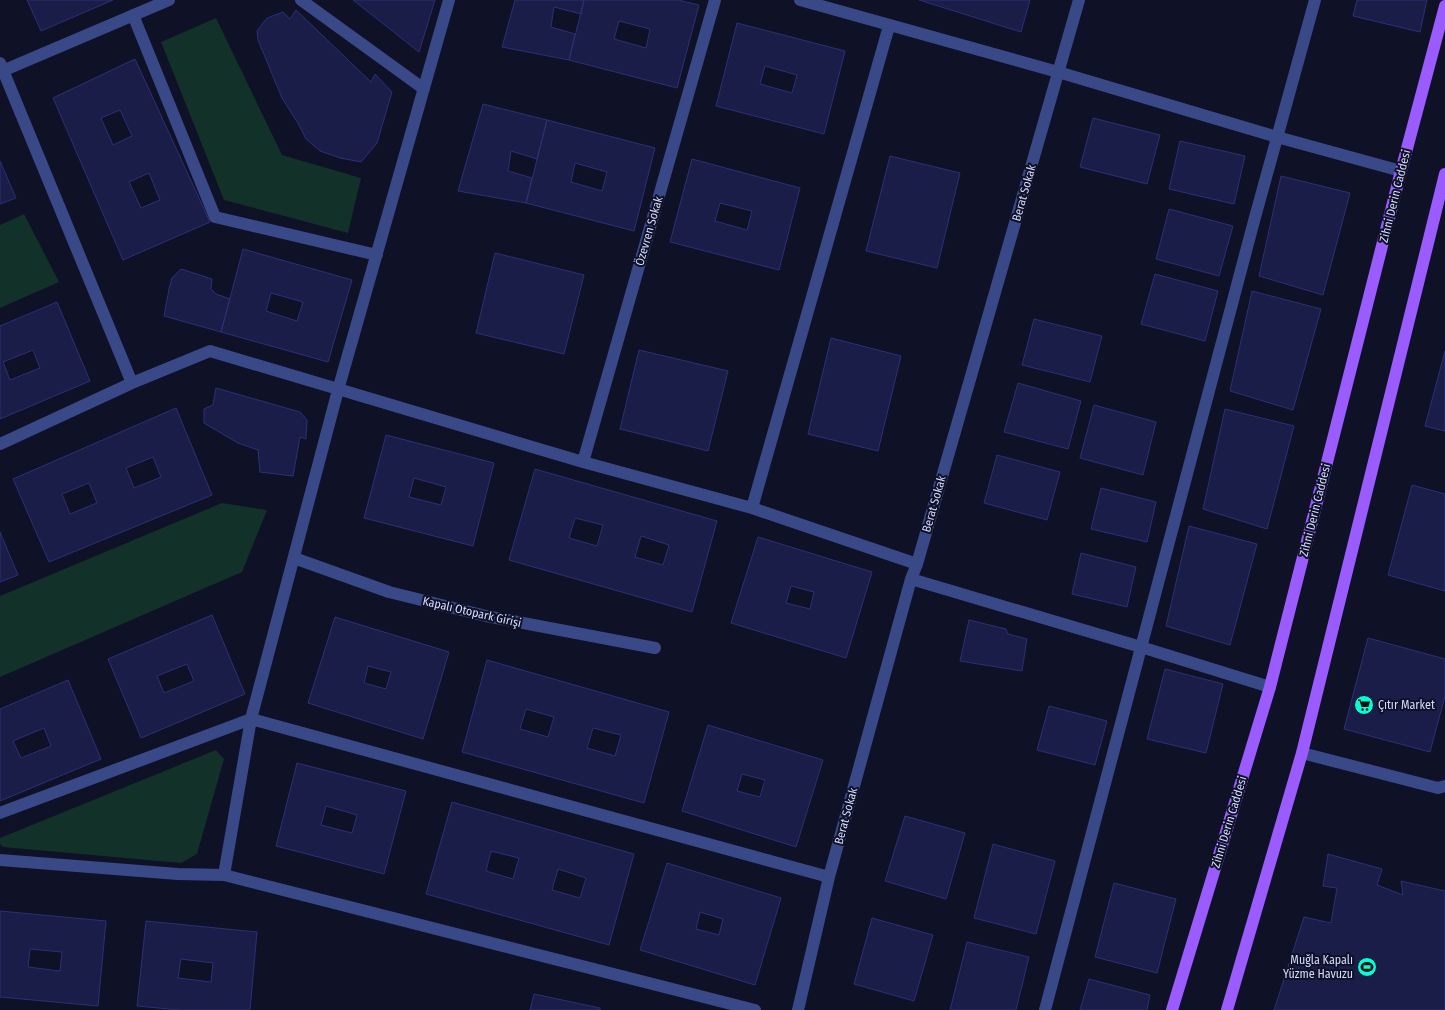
<svg xmlns="http://www.w3.org/2000/svg" width="1445" height="1010" viewBox="0 0 1445 1010" font-family="'Fira Sans Condensed',sans-serif">
  <style>
    .green { fill: #123128 }
    .building { fill: #1b1d49; stroke: #2c3075; fill-rule: evenodd }
    .lines { fill: none; stroke-linecap: round; stroke-linejoin: round }
    .minor { stroke: #394987; stroke-width: 12 }
    .major { stroke: #9a5cff; stroke-width: 12 }
    .labels { text-anchor: middle; stroke-width: 4; stroke-linejoin: round; paint-order: stroke }
    .street-label { font-size: 12px; fill: #d5dbff; stroke: #0f1127 }
    .poi-label { font-size: 12px; fill: #d5dbff; stroke: #0f1127; text-anchor: start }
  </style>
  <rect width="100%" height="100%" fill="#0f1127"/>
  <path class="green" d="M216 18 282 155 361 178 348 233 224 200 161 42Z
    M24 214 59 282 0 308V225Z
    M222 503 267 510 242 572 0 677V596Z
    M216 750 224 759 197 854 181 863 3 847 0 844V838Z"/>
  <path class="building" d="M27 0H113L41 31Z
    M353 0H435L419 52Z
    M515 0H584L581 14 554 7 551 27 575 34 569 60 502 47Z
    M584 0H678L699 5 677 88 569 60ZM619 21 650 29 646 48 614 39Z
    M919 0H1030L1021 32Z
    M1357 0H1427L1420 32 1353 16Z
    M296 10 371 82 375 74 392 92 377 143 361 162 340 158 320 151 306 139 299 125 282 98 258 40 257 31 267 18 283 12 290 19Z
    M737 23 845 51 824 134 716 106ZM765 66 797 75 792 93 760 84Z
    M135 59 210 222 123 260 53 98ZM120 110 132 136 113 145 101 118ZM149 173 160 200 141 208 129 182Z
    M483 104 547 120 537 159 511 151 508 171 532 178 526 203 458 191Z
    M1093 118 1160 135 1147 184 1080 167Z
    M547 120 655 148 634 231 526 203ZM575 163 607 172 602 191 571 182Z
    M1180 141 1245 156 1234 204 1169 189Z
    M890 156 960 173 937 268 866 251Z
    M692 159 800 188 779 270 670 242ZM720 203 752 211 747 230 715 221Z
    M0 161 16 198 0 204Z
    M1281 176 1350 193 1323 295 1259 276Z
    M1169 209 1233 226 1219 276 1156 259Z
    M243 249 352 280 328 362 221 332ZM271 293 303 302 297 321 266 311Z
    M495 253 584 275 564 354 476 333Z
    M181 269 212 279 211 289 216 294 230 299 221 332 164 316 169 289 172 278Z
    M1155 274 1218 291 1205 341 1141 324Z
    M1252 291 1321 309 1293 410 1230 391Z
    M57 302 90 381 0 419V326ZM33 350 40 368 10 380 3 362Z
    M1034 319 1102 336 1090 382 1022 365Z
    M831 338 901 356 878 451 808 434Z
    M639 350 728 371 708 451 620 429Z
    M1445 351V431L1425 426Z
    M1018 383 1081 401 1068 449 1004 432Z
    M216 388 300 412 307 420 306 439 300 437 293 476 260 472 258 450 238 443 204 423V409L213 405Z
    M1094 405 1156 422 1143 475 1080 458Z
    M176 408 212 495 49 562 13 479ZM153 457 161 477 134 488 126 468ZM89 483 97 503 70 514 62 494Z
    M1225 409 1294 426 1267 529 1203 509Z
    M386 435 494 463 473 546 364 518ZM414 478 446 487 441 505 409 497Z
    M997 455 1060 472 1047 520 984 503Z
    M535 469 717 521 692 612 509 560ZM575 518 603 525 597 546 569 538ZM641 536 669 545 663 565 635 557Z
    M1412 485 1445 494V591L1388 575Z
    M1101 488 1156 502 1147 542 1091 529Z
    M1189 526 1257 544 1230 645 1166 626Z
    M0 532 18 575 0 582Z
    M758 537 872 572 846 658 731 623ZM791 586 814 592 810 609 786 603Z
    M1081 553 1136 567 1127 607 1072 594Z
    M212 615 245 694 141 738 108 659ZM187 664 194 681 164 693 157 676Z
    M335 617 449 652 423 739 308 703ZM368 666 391 672 386 689 364 683Z
    M969 620 1006 629 1008 634 1027 639 1022 671 960 661Z
    M1368 638 1445 659V696L1430 752 1344 729Z
    M487 660 669 712 644 803 462 752ZM526 709 554 717 548 737 520 729ZM593 728 621 735 615 756 587 748Z
    M1165 669 1223 684 1206 753 1147 739Z
    M68 680 101 759 0 801V709ZM44 728 51 746 21 758 13 741Z
    M1049 706 1107 721 1095 765 1037 750Z
    M708 725 823 760 796 847 682 811ZM742 774 765 780 760 797 737 791Z
    M297 763 406 791 384 874 276 846ZM326 806 357 815 352 833 321 825Z
    M452 802 634 854 609 945 426 894ZM491 851 519 858 513 879 486 871ZM558 869 586 878 580 898 552 890Z
    M905 816 965 833 946 899 885 881Z
    M993 844 1055 861 1036 934 974 918Z
    M1328 854 1382 869 1377 885 1403 895 1401 881 1445 891V1010H1274L1304 917 1331 923 1337 888 1323 886Z
    M667 863 781 898 755 985 640 950ZM700 912 723 919 719 935 696 929Z
    M1114 883 1176 899 1157 973 1095 957Z
    M0 911 106 921 98 1006 0 997ZM30 949 62 952 60 971 28 967Z
    M872 918 933 935 914 1001 854 984Z
    M146 921 257 932 250 1010H179L137 1006ZM181 959 213 963 211 982 178 978Z
    M967 942 1029 957 1016 1010H950Z
    M1089 979 1150 995 1147 1010H1080Z
    M534 994 600 1008V1010H530Z"/>
  <g class="lines">
    <path class="minor" d="M301 0 424 89
      M800 0 1058 72 1277 137 1401 171
      M133 15 215 217 377 255
      M0 63 132 383
      M0 72 169 0
      M0 444 132 383 210 351 583 462 752 508 917 564
      M583 462 715 0
      M752 508 889 26
      M294 558 389 592 486 616 655 648
      M911 579 1141 647 1270 687
      M1302 753 1438 788 1445 786
      M0 813 251 719 829 877
      M0 860 178 874 224 875 755 1010
      M224 875 251 719 338 390 449 0
      M798 1010 829 877 911 579 917 564 1079 0
      M1045 1010 1254 221 1315 0"/>
    <path class="major" d="M1172 1010 1270 687 1401 171 1445 6
      M1227 1010 1302 753 1445 174"/>
  </g>
  <defs>
    <symbol id="supermarket-disc" viewBox="-11 -11 22 22"><circle r="9.5" fill="#01ffda" stroke="#0f1127"/><path d="M-6-5.5h2.5l.6 2H6L4.5 2H-2.5L-4.4-4H-6ZM-1.5 3.2a1.3 1.3 0 1 0 .1 0ZM3 3.2a1.3 1.3 0 1 0 .1 0Z" fill="#111"/></symbol>
    <symbol id="stadium-disc" viewBox="-11 -11 22 22"><circle r="9.5" fill="#01ffda" stroke="#0f1127"/><path d="M0-5a6.5 5 0 1 0 0 10a6.5 5 0 1 0 0-10ZM-3.5-1.8h7v3.6h-7Z" fill="#111"/></symbol>
  </defs>
  <g fill-rule="evenodd">
    <use href="#supermarket-disc" x="1353" y="694" width="22" height="22"/>
    <use href="#stadium-disc" x="1356" y="956" width="22" height="22"/>
  </g>
  <g class="labels">
    <g class="street-label">
      <text transform="translate(1024 193) rotate(-74)" y="4">Berat Sokak</text>
      <text transform="translate(1395 196) rotate(-76)" y="4">Zihni Derin Caddesi</text>
      <text transform="translate(649 231) rotate(-74)" y="4">Özevren Sokak</text>
      <text transform="translate(934 504) rotate(-74)" y="4">Berat Sokak</text>
      <text transform="translate(1315 510) rotate(-76)" y="4">Zihni Derin Caddesi</text>
      <text transform="translate(472 612) rotate(13)" y="4">Kapalı Otopark Girişi</text>
      <text transform="translate(846 816) rotate(-75)" y="4">Berat Sokak</text>
      <text transform="translate(1229 822) rotate(-73)" y="4">Zihni Derin Caddesi</text>
    </g>
    <g class="poi-label">
      <text x="1378" y="709">Çıtır Market</text>
      <text x="1353" y="964" text-anchor="end">Muğla Kapalı<tspan x="1353" dy="14">Yüzme Havuzu</tspan></text>
    </g>
  </g>
</svg>
